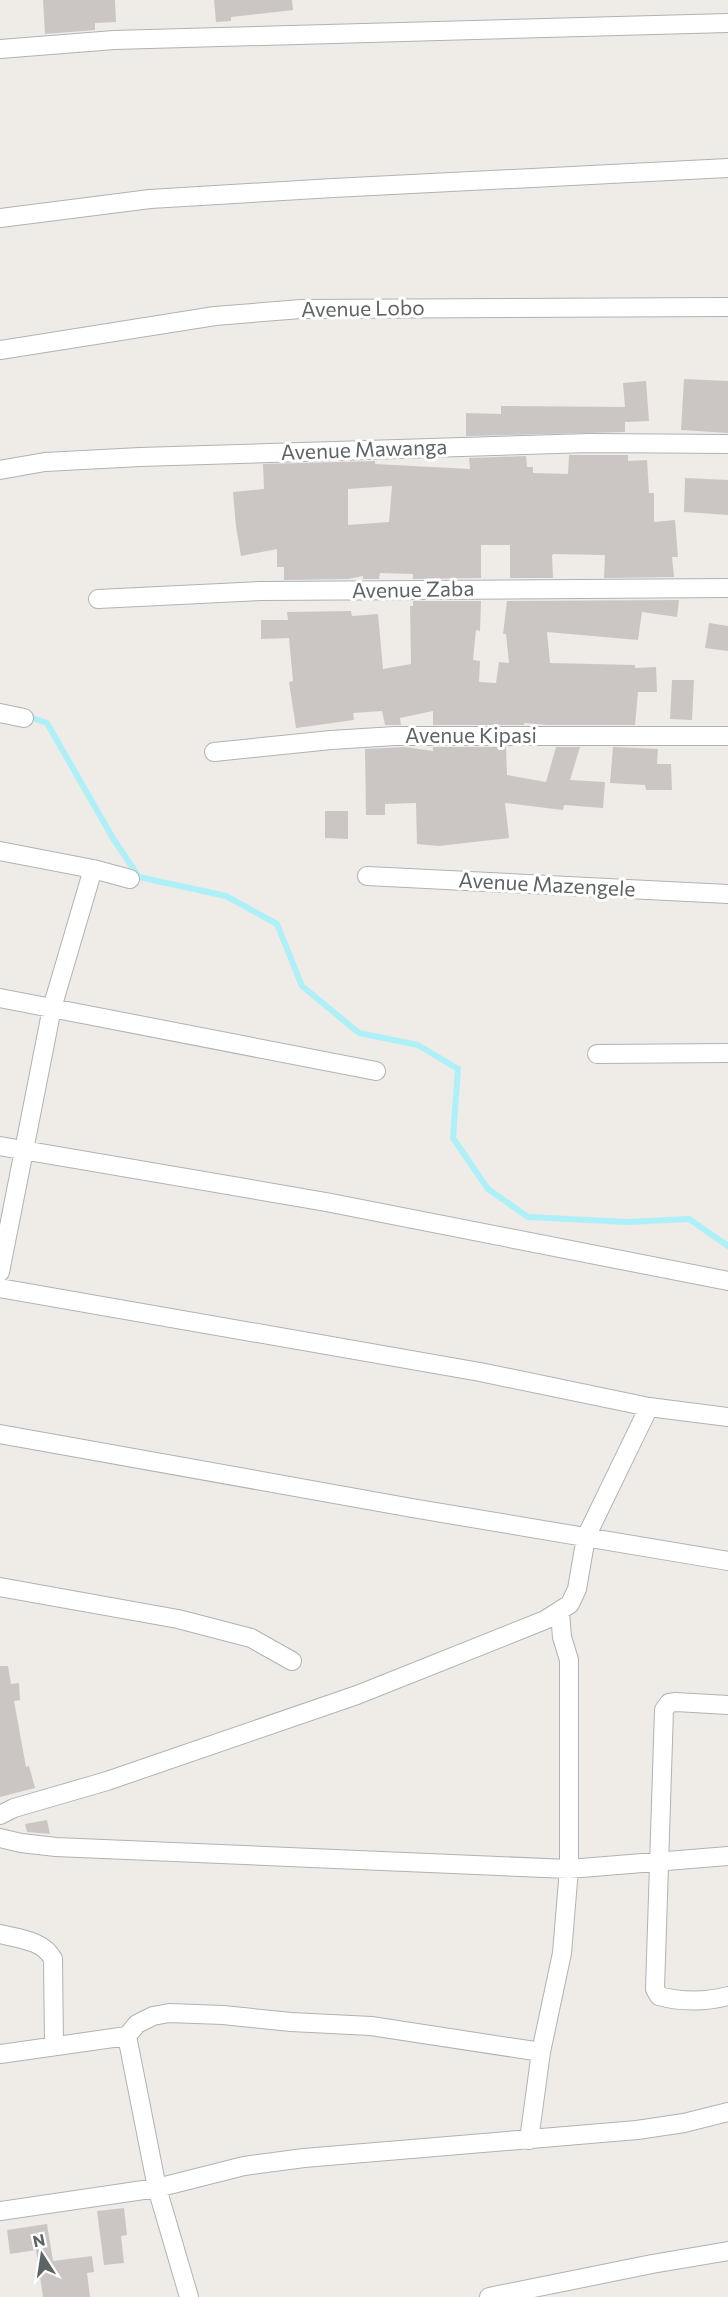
<svg xmlns="http://www.w3.org/2000/svg" width="728" height="2297" viewBox="0 0 728 2297" font-family="Commissioner,sans-serif">
  <style>
    .lines { fill: none; stroke-linecap: round; stroke-linejoin: round }
    .stream { stroke: #aef0f8; stroke-width: 6 }
    .building { fill: #cbc6c4; fill-rule: evenodd }
    .minor-casing { stroke: #afb3b5; stroke-width: 20 }
    .minor { stroke: #fff; stroke-width: 18 }
    .labels { text-anchor: middle; stroke-width: 6; stroke-linejoin: round; paint-order: stroke }
    .street-label { font-size: 21px; fill: #5e6466; stroke: #fff }
  </style>
  <rect width="100%" height="100%" fill="#efebe7"/>
  <g class="lines">
    <path class="stream" d="M27 716 47 723 114 840 139 877 226 896 277 924 302 986 359 1033 418 1045 458 1069 453 1138 488 1189 528 1217 627 1222 689 1219 728 1246"/>
  </g>
  <path class="building" d="M43 0H115L116 22 95 23V30L45 34Z
    M214 0H292L293 10 231 17V21L216 22Z
    M684 379 728 381V433L681 430Z
    M646 381 649 421 625 422V432L466 436V413L501 414V406L625 407 623 383Z
    M569 455H628V461L647 460 649 493H654V522L675 520 678 557H672L674 577 604 578 605 555 553 554 552 556 553 578H510V545H481V578L413 579V574L380 573 379 579H363V576L348 579 284 580V567H277V549L241 556 236 527 233 492 264 489 263 464 375 461V464L470 469 469 458 526 456 527 467H533V473L568 474ZM392 486 389 522 348 525V489Z
    M685 478 728 480V515L684 512Z
    M679 600 677 617 642 612 638 640 547 632 550 663 635 665V668L656 667 657 692H638L635 725H547L524 723V725H433V711L400 718 401 725H385L382 711 353 713 354 720 296 728 289 682 293 681 289 638 261 639V620H288L287 612 351 611 352 616 378 614 383 669 411 664 410 606H413V601H481L480 631 476 630 473 660 480 661 479 682 496 683 499 662 509 663 506 634H503L507 601Z
    M709 623 728 626V651L705 648Z
    M672 680H694L692 720 670 719Z
    M405 747 433 751V747H506L507 775 546 782 556 747H580L570 780 605 782 603 808 564 805 563 810 505 803 509 838 439 846 417 844 416 803 385 804V815H366L365 749Z
    M613 747 658 749 657 764H671L672 790H646L645 785 610 783Z
    M325 811H348V839L325 838Z
    M0 1666H8L11 1684 19 1683 20 1700 14 1701 26 1767 29 1766 35 1788 0 1797Z
    M47 1820 50 1834 27 1832 25 1824Z
    M124 2208 127 2235 121 2236 124 2263 104 2265 97 2211Z
    M47 2224 53 2261 92 2256 94 2272 87 2273 90 2297H43L36 2250 10 2254 7 2230Z"/>
  <g class="lines">
    <defs>
      <path id="minor" d="M0 49 114 40 728 23
        M0 218 150 199 333 188 728 168
        M0 350 215 316 301 309 728 307
        M0 470 45 462 140 457 590 443 728 444
        M98 599 261 591 728 588
        M0 713 24 718
        M214 752 331 740 395 736H728
        M0 851 93 869 130 879
        M367 876 728 894
        M0 998 376 1071
        M597 1054 728 1053
        M0 1146 326 1202 728 1281
        M0 1272 52 1008 93 869
        M0 1288 480 1372 649 1407 728 1417
        M0 1434 412 1508 728 1561
        M0 1587 178 1619 251 1638 292 1661
        M728 1705 676 1702 669 1703 664 1710 655 1989 659 1996C680 2002 707 2002 728 1996
        M0 1815 14 1808 107 1781 357 1695 545 1620 570 1604 577 1589 586 1537 649 1407
        M0 1838 21 1843 56 1847 569 1869 728 1856
        M0 1934C19 1939 43 1940 53 1959L54 2046
        M127 2036 157 2188 189 2297
        M0 2054 127 2036 137 2024 153 2016 169 2013 223 2015 291 2022 371 2026 541 2052
        M529 2140 541 2052 562 1953 569 1869V1660L562 1637 560 1613
        M0 2211 157 2188 244 2166 304 2158 637 2130 684 2123 728 2112
        M489 2297 652 2264 728 2251"/>
    </defs>
    <use href="#minor" class="minor-casing"/>
    <use href="#minor" class="minor"/>
  </g>
  <g class="labels">
    <g class="street-label">
      <text transform="translate(363 309) rotate(-1)" y="7">Avenue Lobo</text>
      <text transform="translate(364 450) rotate(-2)" y="7">Avenue Mawanga</text>
      <text transform="translate(413 590) rotate(-1)" y="7">Avenue Zaba</text>
      <text x="471" y="743">Avenue Kipasi</text>
      <text transform="translate(547 885) rotate(3)" y="7">Avenue Mazengele</text>
    </g>
  </g>
  <g transform="translate(42 2255) rotate(348)" stroke="#ffffff" stroke-width="4.5" paint-order="stroke">
  <path d="M0-4.5L10 22L0 15L-10 22Z" fill="#5e6466"/>
  <text y="-9" font-size="16" font-weight="bold" text-anchor="middle" fill="#5e6466">N</text>
  </g>
</svg>
